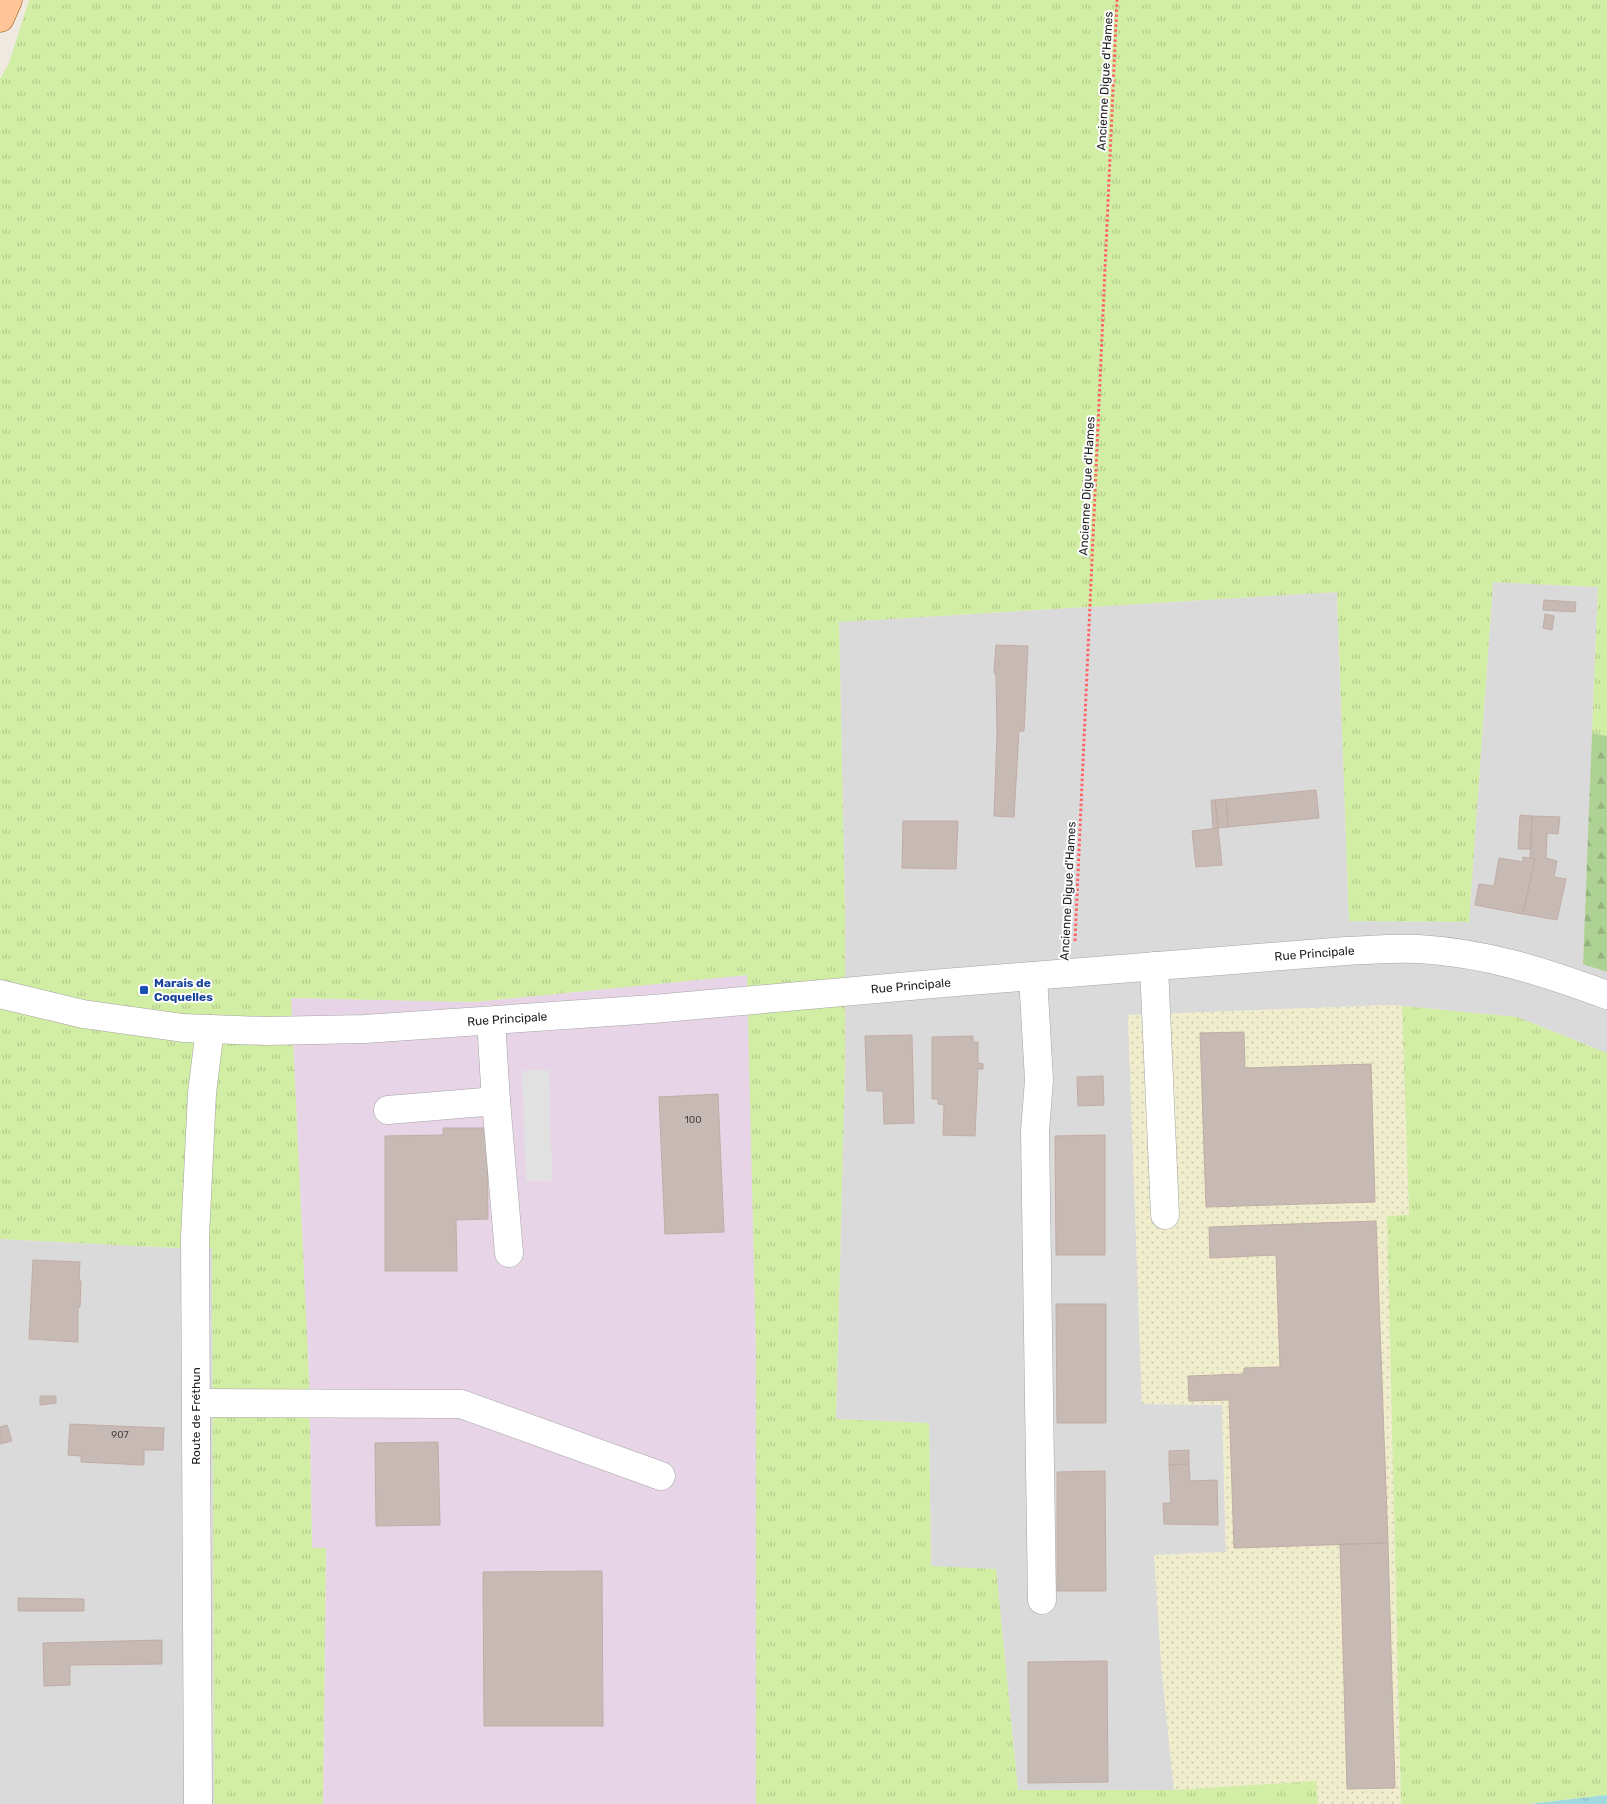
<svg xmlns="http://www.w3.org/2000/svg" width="1607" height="1804" viewBox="0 0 1607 1804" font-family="Rubik,sans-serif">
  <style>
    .residential { fill: #dbdada }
    .industrial { fill: #e8d4e7 }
    .farmland { fill: url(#farmland-dots) }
    .grass { fill: url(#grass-tufts) }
    .forest { fill: url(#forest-firs) }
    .parking { fill: #e1e1e1 }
    .water { fill: url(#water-ripples) }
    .building { fill: #c7bab5; stroke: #c1ada4 }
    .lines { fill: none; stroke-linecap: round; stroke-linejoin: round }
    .minor-casing { stroke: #a4a4a4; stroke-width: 29 }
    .major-casing { stroke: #965000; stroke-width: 29 }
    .path { stroke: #ff6368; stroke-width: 3; stroke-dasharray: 2.5 2.5; stroke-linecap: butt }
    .minor { stroke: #fff; stroke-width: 28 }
    .major { stroke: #ffc497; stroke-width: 28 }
    .transit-dot { fill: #1a4fb4; stroke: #fff; stroke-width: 2 }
    .labels { text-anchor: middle; stroke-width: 4; stroke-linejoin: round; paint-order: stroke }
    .number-label { font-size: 10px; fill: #484443 }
    .street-label { font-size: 12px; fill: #1d1d1d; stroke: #fff }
    .transit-label { font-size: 12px; font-weight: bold; fill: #164399; stroke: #fff; text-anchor: start }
  </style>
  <defs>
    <pattern id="farmland-dots" width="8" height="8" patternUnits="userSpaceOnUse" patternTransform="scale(1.25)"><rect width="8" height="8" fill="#efedcc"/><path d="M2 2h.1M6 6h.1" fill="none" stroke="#cccbaf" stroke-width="1.8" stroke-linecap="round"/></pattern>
    <pattern id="grass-tufts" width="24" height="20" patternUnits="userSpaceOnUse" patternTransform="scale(1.25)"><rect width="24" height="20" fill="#d2eda4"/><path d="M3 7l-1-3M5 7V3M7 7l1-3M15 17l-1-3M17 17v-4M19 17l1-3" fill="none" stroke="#b4cb8d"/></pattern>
    <pattern id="forest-firs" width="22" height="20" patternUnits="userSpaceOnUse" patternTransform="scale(1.25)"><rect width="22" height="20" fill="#aed194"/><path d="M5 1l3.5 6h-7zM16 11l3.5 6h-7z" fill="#95b37f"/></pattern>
    <pattern id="water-ripples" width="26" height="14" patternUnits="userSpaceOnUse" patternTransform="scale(1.25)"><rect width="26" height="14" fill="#a0dadf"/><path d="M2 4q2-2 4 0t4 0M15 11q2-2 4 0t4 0" fill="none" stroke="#89bbbf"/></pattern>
  </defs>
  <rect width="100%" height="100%" fill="#efe9e2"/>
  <path class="residential" d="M1493 582 1598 587 1583 963 1607 972V1053L1517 1017 1392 1005 1128 1015 1142 1404 1222 1405 1226 1552 1154 1555 1162 1674 1174 1790H1018L996 1570 931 1567 929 1423 836 1419 845 1065V912L839 622 1337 592 1349 921 1469 922Z
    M0 1239 176 1248H212L214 1804H0Z"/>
  <path class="industrial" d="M748 975 756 1351V1804H323L326 1548 312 1549 309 1379 291 998 474 1002Z"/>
  <path class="farmland" d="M1392 1005 1402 1006 1409 1216 1387 1217 1401 1804H1318L1316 1781 1174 1790 1162 1674 1154 1555 1226 1552 1222 1405 1142 1404 1128 1015Z"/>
  <path class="grass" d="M29 0H1607V736L1592 733 1598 587 1493 582 1469 922 1349 921 1337 592 839 622 845 912V1065L836 1419 929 1423 931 1566 996 1569 1018 1790H1174L1316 1781 1318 1804H756V1351L747 975 474 1002 291 998 309 1379 312 1548H326L323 1804H214L212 1248H176L0 1239V79L9 63Z
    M1402 1006 1517 1017 1607 1053V1795L1529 1804H1401L1387 1216 1409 1215Z"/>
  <path class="forest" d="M1592 733 1607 736V972L1583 964Z"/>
  <path class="parking" d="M549 1070 552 1181H526L522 1071Z"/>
  <path class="water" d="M1607 1795V1804H1529Z"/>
  <path class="building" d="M1544 600 1576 602 1575 612 1543 610Z
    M1545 614 1554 616 1552 630 1543 628Z
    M996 645 1028 646 1024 731H1019L1014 817 994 816 997 734 996 676 994 672Z
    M1316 790 1319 818 1228 827 1226 799Z
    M1226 799 1228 827 1218 828 1215 800Z
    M1211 800H1215L1218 828H1213Z
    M1520 815 1532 816 1531 849H1518Z
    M1532 816 1560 817 1558 834 1547 833 1546 858 1557 861 1554 877 1566 879 1557 920 1523 914 1535 859 1530 858Z
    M903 821H958L956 869 902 868Z
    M1218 828 1222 865 1196 867 1192 831Z
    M1523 857 1535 859 1523 914 1475 905 1479 884 1494 886 1499 858 1523 862Z
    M1244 1032 1245 1068 1371 1064 1375 1202 1206 1207 1200 1033Z
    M912 1035 914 1123 884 1124 883 1091H867L865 1036Z
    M973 1036V1042H978V1063L983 1064V1069H978L975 1136 943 1135 944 1105 938 1104V1099H932V1037Z
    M1103 1076 1104 1105 1078 1106 1077 1077Z
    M718 1094 724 1232 665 1234 659 1097Z
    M443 1128H487L488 1219 456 1220 457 1271H385V1136L443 1135Z
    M1105 1135V1255H1056L1055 1136Z
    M1376 1221 1388 1543 1234 1548 1229 1400 1189 1401 1188 1376 1244 1374V1368L1280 1367 1276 1255 1210 1258 1209 1227Z
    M33 1260 80 1262 79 1281H81L80 1307H78V1342L29 1339Z
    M1056 1304H1106V1423H1057Z
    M40 1396H56V1403L40 1405Z
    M70 1424 164 1428 163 1450H144V1465L81 1462V1456L68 1455Z
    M7 1425 12 1441 0 1444V1427Z
    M438 1442 440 1525 376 1526 375 1443Z
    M1189 1450V1464L1169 1465V1451Z
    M1189 1464 1190 1481 1217 1480 1218 1525 1164 1524 1163 1503H1171L1169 1465Z
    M1105 1471 1106 1591H1057V1472Z
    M1388 1543 1395 1788 1347 1789 1340 1544Z
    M602 1571 603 1726H484L483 1572Z
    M18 1598 84 1599V1611H18Z
    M162 1640V1664L70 1665V1685L44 1686 43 1643Z
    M1107 1661 1108 1782 1028 1783V1662Z"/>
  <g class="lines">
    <defs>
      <g id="minor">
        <path d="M1154 966 1165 1215"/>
        <path d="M1033 976 1039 1080 1035 1131 1042 1600"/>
        <path id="s1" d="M0 994 83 1014 183 1028 266 1031 365 1029 653 1009 944 983 1346 951C1370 950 1394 948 1419 949 1487 953 1544 972 1607 995"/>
        <path d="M491 1021 496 1101"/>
        <path d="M388 1110 496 1101 509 1253"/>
        <path d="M196 1403 461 1404 661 1476"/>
        <path d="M198 1804 195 1237 202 1093 210 1029"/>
      </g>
      <path id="major" d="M0 18 8 0"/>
    </defs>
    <use href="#minor" class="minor-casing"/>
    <use href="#major" class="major-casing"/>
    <path class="path" d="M1075 941 1117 0"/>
    <use href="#minor" class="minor"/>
    <use href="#major" class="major"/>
  </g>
  <rect class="transit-dot" x="139" y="985" width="10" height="10" rx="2.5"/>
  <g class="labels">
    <g class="number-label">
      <text x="693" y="1123">100</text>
      <text x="120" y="1438">907</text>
    </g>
    <g class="street-label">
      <text transform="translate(1105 81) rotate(-87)" y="4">Ancienne Digue d'Hames</text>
      <text transform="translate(1087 486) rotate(-87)" y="4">Ancienne Digue d'Hames</text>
      <text transform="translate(1068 891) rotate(-87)" y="4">Ancienne Digue d'Hames</text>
      <text dy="4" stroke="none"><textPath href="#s1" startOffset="1321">Rue Principale</textPath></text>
      <text dy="4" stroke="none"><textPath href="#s1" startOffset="916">Rue Principale</textPath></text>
      <text dy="4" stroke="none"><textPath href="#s1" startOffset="511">Rue Principale</textPath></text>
      <text transform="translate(196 1416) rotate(-90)" y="4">Route de Fréthun</text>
    </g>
    <g class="transit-label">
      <text x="154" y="987">Marais de<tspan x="154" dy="14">Coquelles</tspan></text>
    </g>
  </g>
</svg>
